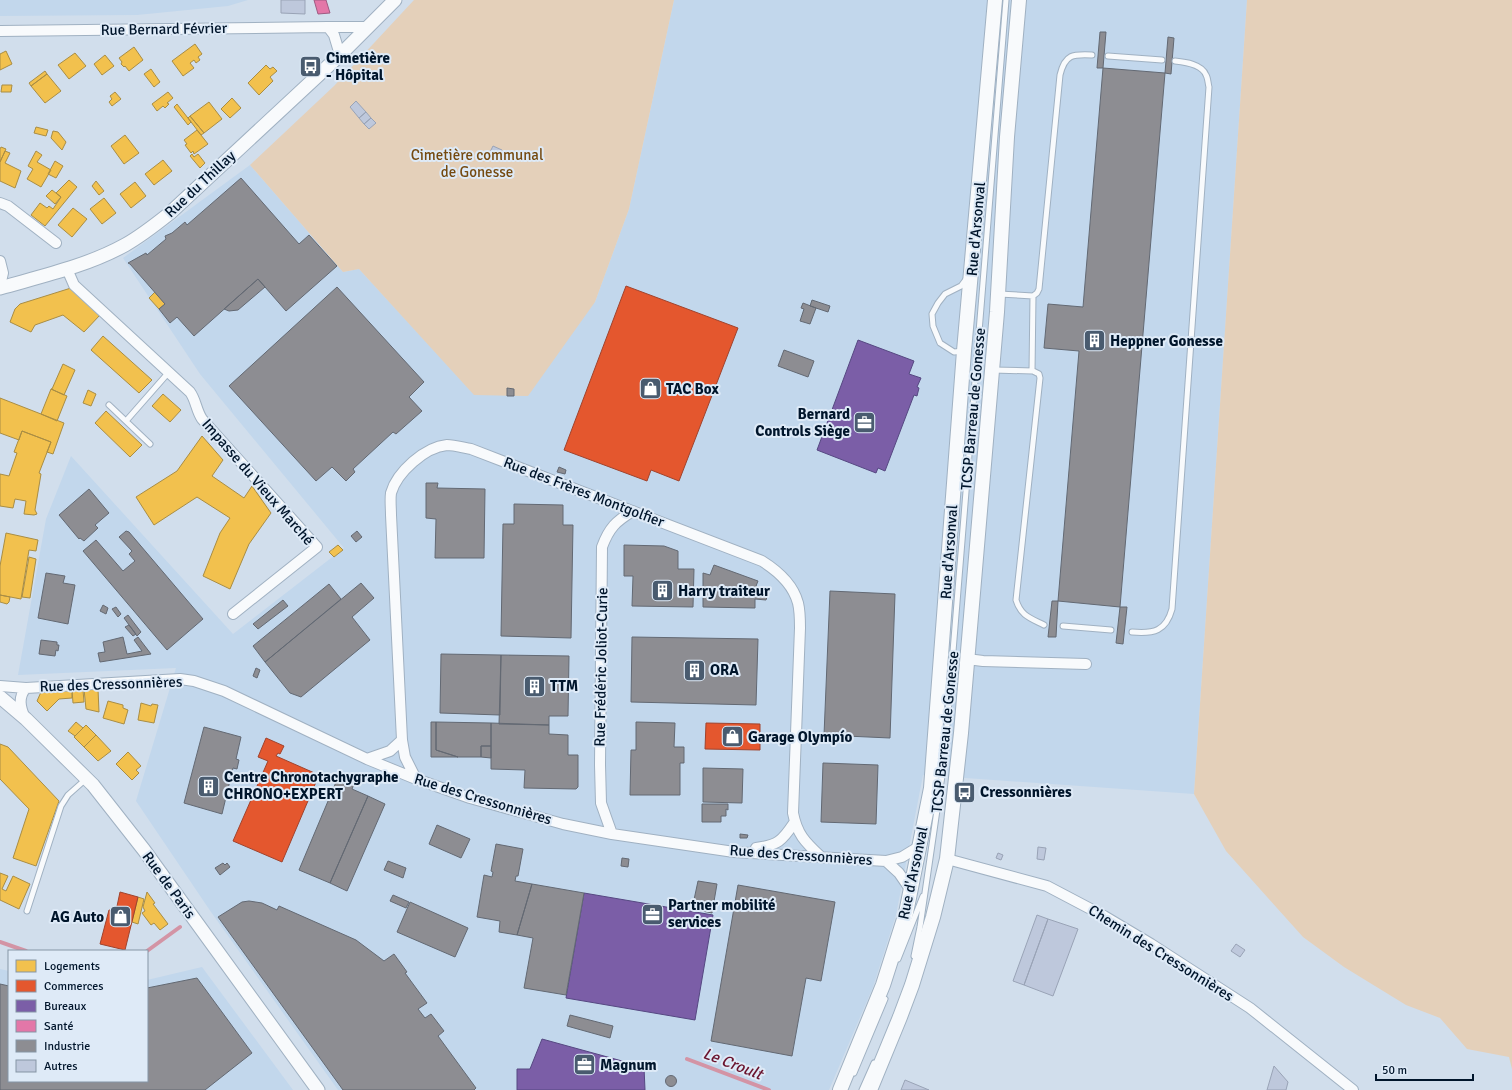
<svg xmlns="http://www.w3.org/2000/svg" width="1512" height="1090" viewBox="0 0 1512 1090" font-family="Signika,sans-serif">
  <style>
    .built { fill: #c2d7ec }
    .green { fill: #e4d0ba }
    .homes { fill: #f2c14e; stroke: #a98d44 }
    .shops { fill: #e4572e; stroke: #a0432d }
    .offices { fill: #7b5ea7; stroke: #564882 }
    .health { fill: #e377a8; stroke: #9f5a82 }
    .industry { fill: #8d8d92; stroke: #636973 }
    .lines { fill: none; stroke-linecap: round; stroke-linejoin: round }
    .stream { stroke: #d394a5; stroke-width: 4 }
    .building { fill: #bec8dc; stroke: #99a3b6 }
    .service-casing { stroke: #a0b1c2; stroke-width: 7 }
    .minor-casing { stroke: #a0b1c2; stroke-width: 12 }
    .tertiary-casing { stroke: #a0b1c2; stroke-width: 15 }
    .secondary-casing { stroke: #a0b1c2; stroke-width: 16 }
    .service { stroke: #f8fafc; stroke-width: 5 }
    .minor { stroke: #f8fafc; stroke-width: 10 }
    .tertiary { stroke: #f8fafc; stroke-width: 13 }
    .secondary { stroke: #f8fafc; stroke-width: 14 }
    .labels { text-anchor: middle; stroke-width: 4; stroke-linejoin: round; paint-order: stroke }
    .street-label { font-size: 15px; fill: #00152b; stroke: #deeaf7 }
    .poi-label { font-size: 15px; font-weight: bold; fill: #00152b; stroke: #deeaf7; text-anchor: start }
    .park-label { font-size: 15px; fill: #754a10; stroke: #deeaf7 }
    .water-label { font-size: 16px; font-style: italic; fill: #6a132d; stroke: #deeaf7 }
  </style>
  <rect width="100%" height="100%" fill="#d1deec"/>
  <path class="built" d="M0 0H248L228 6 137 15 0 16Z
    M674 0H1247L1194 794 923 775 896 915 873 987 829 1090H338L211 912 136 801 176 668 18 675 46 519 71 456 233 634 344 548 200 374 123 258 250 165 343 272 359 269 474 394 595 302 629 209Z
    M202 967 293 1090H0V969L9 971V1081H147V980Z"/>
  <path class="green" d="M414 0H674L629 209 595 302 528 396 474 395 359 269 343 272 250 165 334 86Z
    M1247 0H1512V1069L1509 1057 1467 1049 1440 1018 1406 1005 1344 967 1303 937 1226 851 1194 794Z"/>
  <path class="homes" d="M195 44 202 54 198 57 200 60 196 63 194 60 190 63 194 68 183 76 172 61Z
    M134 47 143 60 129 71 125 66 124 67 121 64 122 62 119 58Z
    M6 51 12 64 0 70V54Z
    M75 53 86 66 69 79 58 65Z
    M105 55 114 66 102 75 94 64Z
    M266 65 270 69 273 67 277 71 270 77 273 81 259 95 248 83Z
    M151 69 160 82 154 87 144 74Z
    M45 71 47 74 31 86 29 83Z
    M47 74 61 91 45 103 31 86Z
    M2 85H12L11 92H1Z
    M115 92 121 99 112 106 109 102 112 99 110 96Z
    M168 92 173 98 167 103 169 104 165 108 163 106 157 111 152 104Z
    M232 98 241 108 230 118 221 109Z
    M209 102 222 119 204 133 190 116Z
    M177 104 191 122 188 125 174 107Z
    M190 116 204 133 201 135 188 118Z
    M36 127 48 130 46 136 34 133Z
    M197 130 208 144 194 154 193 151 191 153 185 145 187 144 184 140Z
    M53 131 58 132 66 142 62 150 51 138Z
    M125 135 139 153 124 164 111 146Z
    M1 147 6 149 0 162V149Z
    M5 151 10 153 5 163 21 171 15 188 0 181V162Z
    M36 151 42 155 37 162 51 170 41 187 27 179 33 169 28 166Z
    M192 154 194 157 198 154 205 163 200 168 190 156Z
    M163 160 172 171 154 185 145 174Z
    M55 161 63 166 56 178 48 174Z
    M69 180 77 187 45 226 31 215 40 203 47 208 49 206 53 209 61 197 56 193Z
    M96 181 104 191 99 195 92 186Z
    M135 182 146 196 131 208 120 194Z
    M52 190 61 197 55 204 46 196Z
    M104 198 116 213 102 224 90 209Z
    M73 208 87 219 72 237 58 225Z
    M71 288 100 315 84 332 63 315 35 325 31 332 10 322 15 309 20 304Z
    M155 292 165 304 159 309 149 298Z
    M103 336 152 380 139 393 91 350Z
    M63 364 75 370 64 395 51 389H52Z
    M51 389 67 396 57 421 41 414Z
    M88 390 96 394 91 406 83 403Z
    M163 394 181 410 170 422 152 406Z
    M0 398 64 423 53 454 47 452 51 442 22 431 19 440 0 433Z
    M106 411 142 445 130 457 95 423Z
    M22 431 51 442 39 473 41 474 35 510 37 514 34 515 24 514 26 501 15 499 13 508 0 506V474L9 476 17 453 14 452Z
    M202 436 223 460 212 476 244 498 252 486 271 513 249 544 230 589 203 576 220 533 230 518 197 497 154 525 136 497 177 471Z
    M6 533 38 540 36 551 29 550 21 599 0 595V566Z
    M338 545 343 550 334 557 329 552Z
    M29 557 36 559 30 598 22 597Z
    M0 595 10 597 9 602 7 604 0 602Z
    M84 689H98L99 712 86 709Z
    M72 690H83L84 702 73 703Z
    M72 690V698L59 699 47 711 37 701 41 692Z
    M108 701 123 705V708L128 710 124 724 103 718Z
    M141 703 151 706 152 704 158 705 154 723 138 720Z
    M76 722 83 728 75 736 68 731Z
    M86 725 96 735 84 747 74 737Z
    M96 735 111 751 98 761 84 747Z
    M0 744 8 747 59 801 36 866 13 858 29 809 0 779Z
    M128 752 141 766 136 770 139 773 132 780 116 764Z
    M0 873 8 876 2 889 6 891 13 876 30 884 19 909 0 900Z
    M147 892 155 903 153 904 168 924 160 930 154 923 151 925 142 913 145 911 143 907Z
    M138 897 144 899 138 924 132 922Z"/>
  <path class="shops" d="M626 286 738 328 679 481 651 470 647 481 564 450Z
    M706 723 760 724V750L705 749Z
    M266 738 284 746 280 754 278 753 276 756 319 775 282 862 233 841 268 761 258 757Z
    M120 892 138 897 125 950 100 944 109 910 116 911Z"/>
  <path class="offices" d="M858 340 914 361 909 374 921 378 917 387 919 388 917 396 914 395 885 471 878 468 876 473 817 450Z
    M584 893 713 915 695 1020 566 998Z
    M542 1039 644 1067 645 1090H517V1069H530Z"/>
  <path class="health" d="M314 0H326L330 13 318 14Z"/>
  <path class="industry" d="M1100 32H1106L1103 68H1097Z
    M1168 37 1174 38 1171 74 1165 73Z
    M1103 68 1165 73 1120 607 1058 601 1079 351 1044 348 1048 304 1083 307Z
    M241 178 299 244 309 235 337 266 286 311 258 279 194 336 177 317 170 323 159 309 165 304 130 264 128 263 146 253 147 255 166 239 165 236 172 233 185 222 187 225Z
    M258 279 265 287 238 310 229 311 224 309Z
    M337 287 424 382 409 397 422 411 396 434 393 432 353 469 355 472 346 481 332 467 316 481 229 386Z
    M812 300 830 306 828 312 810 306Z
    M803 303 816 308 810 324 800 321 804 309 801 308Z
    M784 350 814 361 808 377 778 366Z
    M507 388 514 389V396H507Z
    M559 467 566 470 565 474 557 472Z
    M426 483H438L437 488 485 489 484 558H435L436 519 426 518Z
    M89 489 109 513 95 525 98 528 84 541 80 538 79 539 59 515Z
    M514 504 563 505V525H573L571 638 501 636 503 524H514Z
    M126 531 129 532 203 619 167 650 83 551 96 540 123 571 135 561 129 554 132 551 119 537Z
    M357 531 362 537 356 542 351 536Z
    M624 545 664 546 678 551V569H694L693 607 632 606 633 576H624Z
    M714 565 758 581 756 586 769 591 766 600 755 599V608L703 607V573L710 575Z
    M46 573 65 576 63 583 75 585 68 624 38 618Z
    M361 583 374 598 352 617 370 640 301 697 290 693 265 662Z
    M329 584 341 599 265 662 253 646Z
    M830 591 895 594 890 738 824 735Z
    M283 600 288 606 258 629 253 624Z
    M1052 601H1058L1056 637H1048Z
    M103 605 108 608 106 614 100 611Z
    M116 607 121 614 118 617 112 609Z
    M1120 607H1127L1123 644 1116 643Z
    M128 615 141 632 137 636 124 618Z
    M129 625 136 634 133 636 125 627Z
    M123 637 127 654 142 651 134 640 138 637 151 654 100 662 98 653 105 652 103 642Z
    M632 637 758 639 756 705 631 702Z
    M41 640 57 642V645H59L58 651 56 650 55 656 39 654Z
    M441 654 501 655 500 715 440 713Z
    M501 655 569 656 568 716H549V725L499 724Z
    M256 668 260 670 257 678 253 676Z
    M431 722H436V750L458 757H431Z
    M436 722 491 723V746H481V757H458L436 750Z
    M636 722 675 723 674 747H684V763H680V795H630L631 750H636Z
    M491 723 549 725V734L568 735V755H578V787L576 789 524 788 525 770 491 769Z
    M204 727 241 737 236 759 239 760 237 769 233 768 222 814 184 803Z
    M481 746H491V758L481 757Z
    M823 763 878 765 876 824 821 822Z
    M703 768 743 769 742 803 703 802Z
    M339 775 355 782 352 789 368 796 330 883 299 870Z
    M368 796 385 804 347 891 330 883Z
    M702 804H728V810L726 809V816H721V822H702Z
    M437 825 470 839 461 858 429 844Z
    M740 834 748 835 747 838H740Z
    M496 844 523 849 518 876H516L515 881 532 884 517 935 499 932 500 921 477 917 484 875 492 877 493 872 491 871Z
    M622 858 629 859 628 867 621 866Z
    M388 861 406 868 403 878 384 870Z
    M223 863 225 865 227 863 230 867 220 875 215 868Z
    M698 881 717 884 712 913 692 909Z
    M532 884 584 893 566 995 524 988 533 938 517 935Z
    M738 885 835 902 821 981 806 978 792 1056 711 1041Z
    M393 895 409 902 406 908 390 901Z
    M249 901 262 903 277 910 279 906 356 940 384 961 394 954 407 972 405 973 427 1003 418 1009 425 1018 431 1014 444 1031 438 1036 476 1088 474 1090H343L218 917 242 902Z
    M410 902 468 928 455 957 397 932Z
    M197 978 252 1053 205 1090H0V984L9 986V1081H147V988Z
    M570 1015 613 1026 610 1038 567 1026Z
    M665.5 1081a5.5 5.5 0 1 1 11 0a5.5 5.5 0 1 1-11 0Z"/>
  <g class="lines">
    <path class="stream" d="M0 942 26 951
      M147 951 180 927
      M687 1059 769 1090"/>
  </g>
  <path class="building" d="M281 0H305V14L281 13Z
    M356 101 366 112 359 118 350 107Z
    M366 112 371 118 364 124 359 118Z
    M371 118 376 123 369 129 364 124Z
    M493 146 502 150 497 160 488 156Z
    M1038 847 1046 848 1044 860 1037 859Z
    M998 853 1003 855 1001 860 996 858Z
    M1037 915 1048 919 1024 985 1013 981Z
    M1048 919 1078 929 1053 996 1024 985Z
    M1236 944 1245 950 1240 957 1231 951Z
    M1274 1066 1288 1082 1286 1090H1267Z
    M905 1080 929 1090H901Z"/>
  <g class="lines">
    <defs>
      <path id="service" d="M1108 56 1162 60
        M999 294 1033 296 1037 293 1039 289 1060 75C1065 54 1073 54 1092 55
        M964 351 954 352 940 343 933 326 932 314 938 303 945 294 961 286 967 278
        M993 370 1033 371 1039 374 1040 378 1016 600C1021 616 1030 618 1044 625
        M1032 371 1033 296
        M109 405 150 444
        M126 421 169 372
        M1063 626 1111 630
        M1132 632C1154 634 1166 631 1172 609L1209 87C1208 84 1208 78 1206 75 1202 64 1185 62 1175 61
        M27 911 61 806 68 795 86 779
        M914 956 920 927 944 762 1006 0
        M898 959 923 896
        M854 1073 885 999
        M862 1090 874 1063"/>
      <path id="minor" d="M328 27 334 35 340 55
        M0 31 328 27H369
        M0 203 8 206 56 243
        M0 261 3 273 0 286
        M67 269 74 285 190 392C196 400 196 410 202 419L317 547 233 614
        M967 659 983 661 1086 664
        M0 686 26 688 180 679 194 681 224 691 367 759 416 779 470 798 563 824 612 834 734 852 886 861 902 857 920 846
        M25 718C20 707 18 697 26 688
        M402 740 405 757 416 779
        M367 759 390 751 402 740 391 515C391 508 390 500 391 493 397 472 425 447 447 445 455 445 464 448 471 449L762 561C778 571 793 584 798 603 800 611 800 620 800 628L793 813C797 834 805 842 820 856
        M612 834 601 803 600 765 602 547C609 528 616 521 633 511
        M756 848C778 845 782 841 794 823
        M947 859 1047 886 1104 916 1151 944 1250 1008 1353 1090
        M886 861 899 873 910 889"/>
      <path id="tertiary" d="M0 288C42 276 87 266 125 245 141 236 155 225 170 213L340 55 395 0
        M0 697 26 719 93 785 144 850 318 1090"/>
      <path id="secondary" d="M840 1090 883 985 906 913 931 788 964 351 995 0
        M870 1090 900 1017 912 985 933 917 947 859 961 733 997 312 1007 137 1019 0"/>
    </defs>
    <use href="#service" class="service-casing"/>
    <use href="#minor" class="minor-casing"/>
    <use href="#tertiary" class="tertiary-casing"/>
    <use href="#secondary" class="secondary-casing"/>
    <use href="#service" class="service"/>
    <use href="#minor" class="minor"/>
    <use href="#tertiary" class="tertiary"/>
    <use href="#secondary" class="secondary"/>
  </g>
  <defs>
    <symbol id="bus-square" viewBox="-11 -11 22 22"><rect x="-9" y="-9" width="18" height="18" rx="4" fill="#495b6f" stroke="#deeaf7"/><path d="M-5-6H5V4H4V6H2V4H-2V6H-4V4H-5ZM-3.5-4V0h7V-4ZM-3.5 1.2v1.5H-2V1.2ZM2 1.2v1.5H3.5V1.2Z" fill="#fff"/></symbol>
    <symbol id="building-square" viewBox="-11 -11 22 22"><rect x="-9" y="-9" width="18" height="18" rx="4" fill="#495b6f" stroke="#deeaf7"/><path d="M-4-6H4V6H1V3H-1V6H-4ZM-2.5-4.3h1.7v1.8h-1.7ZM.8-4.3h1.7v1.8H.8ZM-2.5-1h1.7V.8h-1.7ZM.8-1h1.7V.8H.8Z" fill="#fff"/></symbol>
    <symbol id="shop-square" viewBox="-11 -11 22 22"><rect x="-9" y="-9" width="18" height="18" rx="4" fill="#495b6f" stroke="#deeaf7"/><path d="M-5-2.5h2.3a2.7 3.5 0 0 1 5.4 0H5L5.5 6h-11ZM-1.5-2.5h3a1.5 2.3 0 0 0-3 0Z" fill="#fff"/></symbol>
    <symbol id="office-square" viewBox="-11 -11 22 22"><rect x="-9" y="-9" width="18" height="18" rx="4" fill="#495b6f" stroke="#deeaf7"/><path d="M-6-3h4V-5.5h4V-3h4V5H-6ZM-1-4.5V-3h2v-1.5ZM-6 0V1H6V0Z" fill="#fff"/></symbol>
  </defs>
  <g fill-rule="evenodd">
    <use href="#bus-square" x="298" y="54" width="25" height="25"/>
    <use href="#building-square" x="1082" y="328" width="25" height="25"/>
    <use href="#shop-square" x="638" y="376" width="25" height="25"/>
    <use href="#office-square" x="852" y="410" width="25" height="25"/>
    <use href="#building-square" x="650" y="578" width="25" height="25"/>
    <use href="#building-square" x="682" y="658" width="25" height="25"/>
    <use href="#building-square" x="522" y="674" width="25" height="25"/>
    <use href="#shop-square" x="720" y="724" width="25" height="25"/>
    <use href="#building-square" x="196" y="774" width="25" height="25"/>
    <use href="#bus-square" x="952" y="780" width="25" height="25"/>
    <use href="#office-square" x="640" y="902" width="25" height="25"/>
    <use href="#shop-square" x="108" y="904" width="25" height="25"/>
    <use href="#office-square" x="572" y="1052" width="25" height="25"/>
  </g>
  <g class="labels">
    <g class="street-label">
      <text transform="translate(164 29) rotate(-1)" y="5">Rue Bernard Février</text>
      <text transform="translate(200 184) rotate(-43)" y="5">Rue du Thillay</text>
      <text transform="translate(976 229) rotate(-85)" y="5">Rue d'Arsonval</text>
      <text transform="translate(973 409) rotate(-85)" y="5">TCSP Barreau de Gonesse</text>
      <text transform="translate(258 482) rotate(49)" y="5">Impasse du Vieux Marché</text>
      <text transform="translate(584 492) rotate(21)" y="5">Rue des Frères Montgolfier</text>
      <text transform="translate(949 552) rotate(-86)" y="5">Rue d'Arsonval</text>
      <text transform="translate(601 667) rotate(-89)" y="5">Rue Frédéric Joliot-Curie</text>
      <text transform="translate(111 684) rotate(-2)" y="5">Rue des Cressonnières</text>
      <text transform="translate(945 732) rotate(-84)" y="5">TCSP Barreau de Gonesse</text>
      <text transform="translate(483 799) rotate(17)" y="5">Rue des Cressonnières</text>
      <text transform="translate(801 855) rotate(4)" y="5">Rue des Cressonnières</text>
      <text transform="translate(913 873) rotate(-78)" y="5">Rue d'Arsonval</text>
      <text transform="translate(169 885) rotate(54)" y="5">Rue de Paris</text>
      <text transform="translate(1161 953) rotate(32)" y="5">Chemin des Cressonnières</text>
    </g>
    <g class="poi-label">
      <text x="326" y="63">Cimetière<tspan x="326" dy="17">- Hôpital</tspan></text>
      <text x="1110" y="346">Heppner Gonesse</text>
      <text x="666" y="394">TAC Box</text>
      <text x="850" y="419" text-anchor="end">Bernard<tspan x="850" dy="17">Controls Siège</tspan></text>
      <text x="678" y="596">Harry traiteur</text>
      <text x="710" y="675">ORA</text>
      <text x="550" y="691">TTM</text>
      <text x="748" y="742">Garage Olympío</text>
      <text x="224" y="782">Centre Chronotachygraphe<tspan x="224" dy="17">CHRONO+EXPERT</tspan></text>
      <text x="980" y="797">Cressonnières</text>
      <text x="668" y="910">Partner mobilité<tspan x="668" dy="17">services</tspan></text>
      <text x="104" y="922" text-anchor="end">AG Auto</text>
      <text x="600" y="1070">Magnum</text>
    </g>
    <g class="park-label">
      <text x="477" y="160">Cimetière communal<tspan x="477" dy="17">de Gonesse</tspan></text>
    </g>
    <g class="water-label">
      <text transform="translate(733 1063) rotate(21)" y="6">Le Croult</text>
    </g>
  </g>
  <rect x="8" y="950" width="140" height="132" fill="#deeaf7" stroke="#8595a5"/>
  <rect x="16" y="960" width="20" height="12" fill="#f2c14e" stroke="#8595a5"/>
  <text x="44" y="970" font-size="12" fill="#00152b">Logements</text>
  <rect x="16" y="980" width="20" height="12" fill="#e4572e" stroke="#8595a5"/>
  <text x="44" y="990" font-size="12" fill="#00152b">Commerces</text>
  <rect x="16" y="1000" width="20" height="12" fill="#7b5ea7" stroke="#8595a5"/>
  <text x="44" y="1010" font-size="12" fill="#00152b">Bureaux</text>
  <rect x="16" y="1020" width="20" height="12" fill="#e377a8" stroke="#8595a5"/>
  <text x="44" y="1030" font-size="12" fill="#00152b">Santé</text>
  <rect x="16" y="1040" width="20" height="12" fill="#8d8d92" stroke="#8595a5"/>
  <text x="44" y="1050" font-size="12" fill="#00152b">Industrie</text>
  <rect x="16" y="1060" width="20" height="12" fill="#bec8dc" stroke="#8595a5"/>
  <text x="44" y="1070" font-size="12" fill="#00152b">Autres</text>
  <path d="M1376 1074v6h97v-6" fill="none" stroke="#00152b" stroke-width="2"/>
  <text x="1382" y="1074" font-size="12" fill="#00152b" stroke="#deeaf7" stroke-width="3" paint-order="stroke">50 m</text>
</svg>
